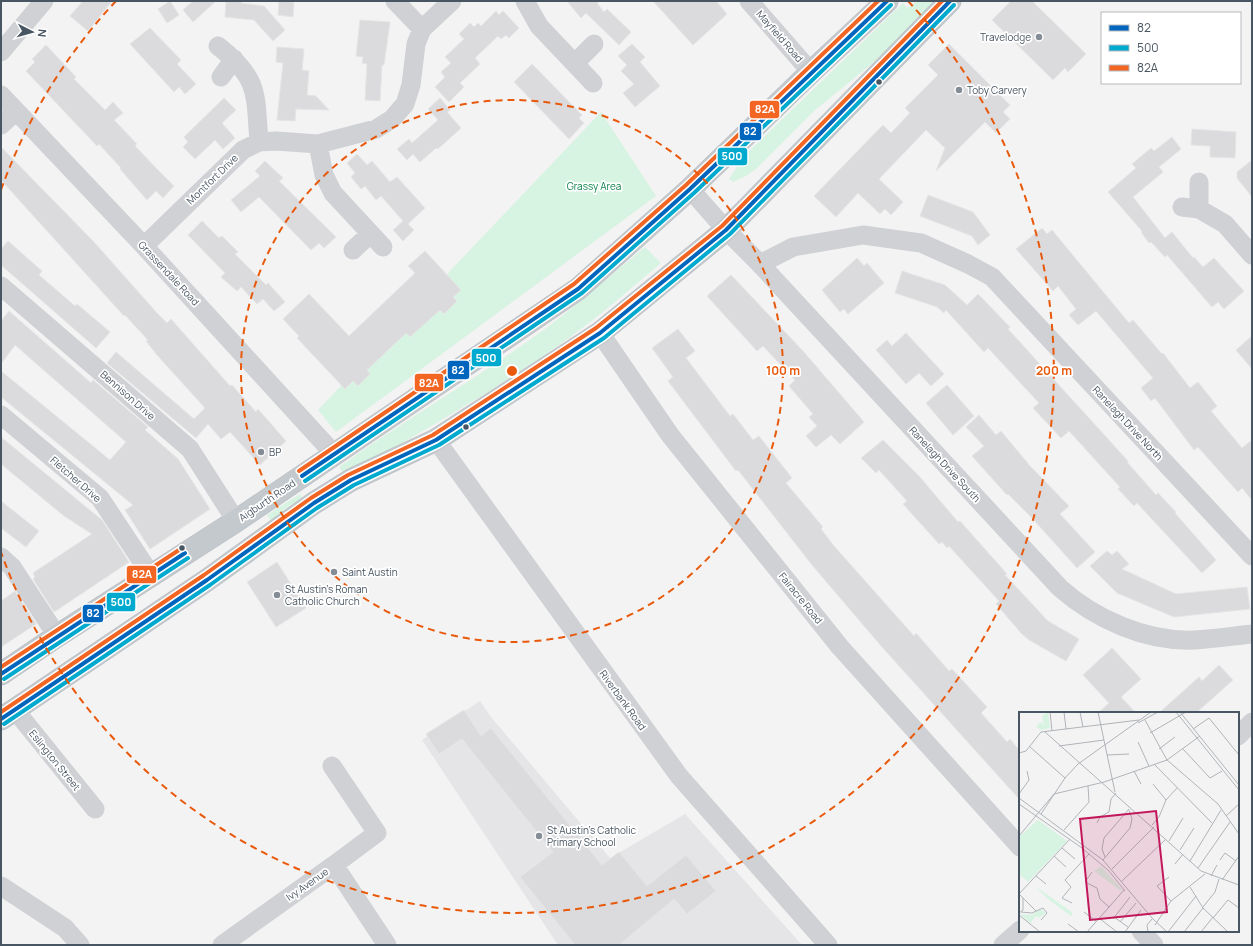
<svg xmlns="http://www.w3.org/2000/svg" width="1253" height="946" viewBox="0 0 1253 946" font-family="Manrope,sans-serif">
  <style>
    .education { fill: #e5e4e6 }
    .green { fill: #d7f3e2 }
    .building { fill: #dbdbdd; stroke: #e5e5e6 }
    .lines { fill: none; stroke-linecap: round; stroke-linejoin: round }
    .trunk-casing { stroke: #b8bdc3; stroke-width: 23 }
    .minor { stroke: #cfd1d4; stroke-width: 19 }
    .trunk { stroke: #c4c9cd; stroke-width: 22 }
    .bus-1-casing { stroke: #fff; stroke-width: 7 }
    .bus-2-casing { stroke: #fff; stroke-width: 7 }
    .bus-3-casing { stroke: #fff; stroke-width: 7 }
    .bus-1 { stroke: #0065bd; stroke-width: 4 }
    .bus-2 { stroke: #00a9ce; stroke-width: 4 }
    .bus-3 { stroke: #f26522; stroke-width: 4 }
    .ring { fill: none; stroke: #e8590c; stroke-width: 2; stroke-dasharray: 7 5 }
    .poi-dot { fill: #848c95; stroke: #fff; stroke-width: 1.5 }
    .bus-dot { fill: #485562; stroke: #fff; stroke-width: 1.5 }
    .labels { text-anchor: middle; stroke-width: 3.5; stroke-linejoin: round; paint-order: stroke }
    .street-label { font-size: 10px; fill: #485562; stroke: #fff }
    .poi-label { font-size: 10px; fill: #485562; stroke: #fff; text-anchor: start }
    .park-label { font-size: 10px; fill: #11854f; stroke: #fff }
    .inset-road { fill: none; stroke: #afb4b9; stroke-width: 1 }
    .view { fill: #c2185b; fill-opacity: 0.15; stroke: #c2185b; stroke-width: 2 }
    .inset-edge { fill: none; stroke: #485562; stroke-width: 2 }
    .centre { fill: #e8590c; stroke: #fff; stroke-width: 2 }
    .ring-label { font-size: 12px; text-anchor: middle; font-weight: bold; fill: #e8590c; stroke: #fff; stroke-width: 3.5; stroke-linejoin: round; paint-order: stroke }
    .line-badge { stroke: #fff; stroke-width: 1.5 }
    .badge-label { font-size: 11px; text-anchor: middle; font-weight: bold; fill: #fff }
  </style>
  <rect width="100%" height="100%" fill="#f4f3f3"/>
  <path class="education" d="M480 701 491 717 610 858 685 814 802 945H558L422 740Z"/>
  <path class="green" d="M917 1H938L873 63 814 111 756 169 746 176 733 182 729 179 744 156 903 3 907 8Z
    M601 112 656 196 336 432 318 410Z
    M645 247 661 263C628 291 595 320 559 345 491 393 418 434 345 475L339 467C408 418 481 376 549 326 582 301 613 273 645 247Z
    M300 494 304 501 294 507 292 504 283 510 284 513 271 521 267 515Z"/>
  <path class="building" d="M83 1H112L88 31 70 16Z
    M170 1 179 15 167 23 158 9Z
    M193 1H216L193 22 183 10Z
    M226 1H242L241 3 264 6 285 30 273 41 254 20 225 17Z
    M279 1 294 2 293 17 278 15Z
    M567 1H600L597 3 604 12 607 9 631 32 619 45 586 13 581 18Z
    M653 1H716L727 14 693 45Z
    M1011 1H1032L1086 54 1068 72 1065 68 1053 80 992 20Z
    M496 11 499 15 503 11 519 28 509 38 506 35 501 39 498 36 475 58 480 64 460 83 464 87 449 102 435 87 445 77 441 72 451 63 445 57 464 39 459 34 470 23 474 27 478 23 481 26Z
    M360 20 390 22 384 65H382L380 101 365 100 367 64 362 63 363 57 356 56Z
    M150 28 181 60 177 64 196 84 185 94 179 87 174 92 130 44Z
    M632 44 645 57 640 62 660 86 635 107 623 93 634 84 621 71 627 65 618 56Z
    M949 44 1010 105 1003 112 1010 119 996 133 985 122 936 171 945 148 926 130 879 179 903 202 891 215 885 209 880 214 858 193 836 217 814 196 883 125 891 133 910 113 905 108 938 75 928 65Z
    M46 45 76 77 74 79 105 110 113 102 123 113 114 120 137 144 135 146 157 169 174 186 163 198 156 191 147 200 120 169 121 168 99 144 97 146 26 71 35 62 32 59Z
    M277 47 304 49 302 70 309 71 307 95 316 96 329 110 296 109 295 121 277 120 283 63 276 62Z
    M532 64 582 115 579 118 584 123 569 139 514 82Z
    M224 98 236 110 222 123 235 138 223 149 215 140 195 159 183 147 188 142 184 137Z
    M440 98 450 110 447 112 461 128 438 149 436 148 420 162 413 154 407 160 397 149 409 139 412 143 438 120 428 109Z
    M1192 129 1236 132 1235 158 1210 157V146L1191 145Z
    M1172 137 1181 149 1159 167 1163 172 1133 197 1165 238 1172 232 1193 258 1194 257 1203 267 1214 258 1244 291 1224 309 1218 302 1212 307 1167 255 1165 257 1151 242 1149 243 1141 232 1142 231 1108 192 1136 168 1132 164 1151 148 1154 151Z
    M1 147 94 242 157 313 167 323 171 319 230 386 232 385 256 412 258 409 286 441 260 465 230 432 221 439 208 424 196 438 107 363 116 352 194 419 205 408 157 355 146 341 148 340 125 315 124 316 1 180Z
    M357 154 367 165 372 161 390 182 397 177 425 208 408 224 414 230 403 241 393 230 403 221 381 196 376 200 365 186 361 189 351 177 355 173 347 163Z
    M1252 160V197L1237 178V172Z
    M265 161 283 178 279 181 336 237 324 248 319 243 311 250 259 197 241 212 231 200 260 176 255 171Z
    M928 195 973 212 990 235 978 245 972 236 920 216Z
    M202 221 219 238 222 236 238 252 235 254 266 285 268 283 285 302 274 311 263 299 257 304 241 287 237 291 221 277 225 273 188 235Z
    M1042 228 1047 234 1052 230 1129 323 1133 320 1162 354 1163 353 1190 388 1198 382 1217 406 1211 411 1242 448 1252 440V500L1242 488 1238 492 1198 447 1194 450 1155 398 1151 401 1141 388 1153 378 1096 311 1078 325 1069 315 1076 309 1058 286 1053 291 1016 249Z
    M8 241 42 271 39 275 75 306 77 304 110 332 96 348 1 265V249Z
    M425 251 461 290 453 297 457 301 444 314 440 310 410 337 406 333 367 370 370 374 358 386 353 381 345 389 297 338 299 336 283 319 309 294 349 336 415 273 408 266Z
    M857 258 864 266 867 263 884 283 848 314 844 309 840 312 822 290Z
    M902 271 945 285 967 305 978 294 1010 327 1008 329 1128 461 1127 462 1156 495 1158 493 1176 512 1175 513 1216 560 1202 573 1137 503 1134 506 1118 489 1120 487 1069 431 1061 438 1033 408 1039 403 988 348 984 352 946 310 944 313 937 307 895 293Z
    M731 275 803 351 864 422 840 444 831 435 816 447 806 436 817 426 809 417 813 414 789 386 795 380 763 346 757 351 707 296Z
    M9 311 91 383 93 380 148 427 145 430 178 459 210 509 150 549 125 510 133 505 1 397V371L110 460 126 442 15 345 1 364V321Z
    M678 329 695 351 686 358 730 416 733 414 753 440 759 436 792 478 786 483 823 527 821 529 834 546 914 636 916 633 949 671 952 669 987 707 981 713 1007 742 1010 739 1020 751V800L882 647 812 565 738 470 736 471 668 381 673 377 652 348Z
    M906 333 944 374 931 386 919 373 906 384 876 350 887 340 892 346Z
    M1252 336V369L1236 350Z
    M947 385 974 416 953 435 926 403Z
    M979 415 996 435 1001 431 1030 466 1069 506 1060 514 1095 552 1077 568 1032 518 1008 494 1007 495 972 456 984 446 966 427Z
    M1 437 102 520 129 562 54 612 33 579 35 577 33 573 92 534 64 516 1 464Z
    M883 440 919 476 958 522 960 521 1007 574 1005 575 1048 621 1079 639 1066 661 1029 640 1021 633 996 604 999 601 949 546 947 548 942 542 939 544 903 504 907 501 879 470 876 473 861 458Z
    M1 501 39 531 26 547 1 528Z
    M1107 551 1112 555 1117 551 1129 564 1122 569 1176 594 1247 587 1250 609 1174 617 1117 593 1090 566Z
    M277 562 306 608 276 627 247 582Z
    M15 591 36 624 1 647V601Z
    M1112 648 1141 679 1121 697 1136 713H1098L1109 703 1083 675Z
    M1219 665 1233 680 1196 713H1159L1199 677 1202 681Z
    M464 710 481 736 491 728 602 865 619 852 647 886 686 855 716 891 687 914 674 899 619 945H575L520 877 553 852 462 739 439 754 426 734Z"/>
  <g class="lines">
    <defs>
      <path id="trunk" d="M1 674 57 636 236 521 578 289 690 189 811 72 887 1
        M1 719 207 580 314 503 351 480 436 440 600 333 726 230 950 1"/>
    </defs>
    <use href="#trunk" class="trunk-casing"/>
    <path class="minor" d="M395 1 422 29
      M525 1 539 26 593 83
      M749 1 811 72
      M218 46C260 79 255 93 259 142
      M1 52 44 1
      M575 63 594 44
      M221 77 234 59
      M1 95 144 246 334 454
      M1 125 15 112
      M318 144 324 175 333 193 383 247
      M690 189 726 230 760 264 1060 588C1095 619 1146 642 1194 640 1213 639 1233 636 1252 634
      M1182 207 1199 209 1225 224 1252 255
      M1199 209V182
      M144 246 243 150 259 142 276 141 318 144 376 129 392 119 405 104 411 85 416 44 422 29 452 1
      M353 250 370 234
      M760 264 793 247 863 235 921 243 968 264 992 277 1252 556
      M1 286 190 449 236 521
      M600 333 670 435 840 647 1020 847
      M1 415 100 498 151 575
      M436 440 679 776 828 945
      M1 557 12 567 57 636
      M15 710 95 809
      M1238 736 1252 722
      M332 766 377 833 334 865
      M1 886 65 928 80 945
      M1141 931 1154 945
      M222 945 334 865 387 945
      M1003 945 1020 930"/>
    <use href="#trunk" class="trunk"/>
    <defs>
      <path id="bus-1" d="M302 476 578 289 690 189 887 1
        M1 674 185 553
        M1 719 207 580 314 503 351 480 436 440 600 333 726 230 950 1"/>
      <path id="bus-2" d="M305 481 582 293 694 193 891 5
        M4 679 188 558
        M4 724 210 585 317 508 354 485 439 445 604 338 730 234 954 5"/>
      <path id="bus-3" d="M299 471 574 284 686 185 878 1
        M1 667 182 548
        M1 712 204 575 311 498 348 475 433 435 596 328 722 226 942 1"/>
    </defs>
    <use href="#bus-1" class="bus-1-casing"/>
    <use href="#bus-2" class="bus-2-casing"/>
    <use href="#bus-3" class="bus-3-casing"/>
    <use href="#bus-1" class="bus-1"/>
    <use href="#bus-2" class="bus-2"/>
    <use href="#bus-3" class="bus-3"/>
  </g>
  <g class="ring">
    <circle cx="512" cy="371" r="271"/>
    <path d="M1 190A542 542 0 0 1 116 1M908 1A542 542 0 1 1 1 552"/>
  </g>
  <g class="poi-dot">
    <circle cx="1039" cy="37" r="4"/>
    <circle cx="959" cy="90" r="4"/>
    <circle cx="261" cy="452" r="4"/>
    <circle cx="334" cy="572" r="4"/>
    <circle cx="277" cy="595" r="4"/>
    <circle cx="539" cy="836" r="4"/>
  </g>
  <g class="bus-dot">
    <circle cx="879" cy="82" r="3.5"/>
    <circle cx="466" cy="427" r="3.5"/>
    <circle cx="182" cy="548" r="3.5"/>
  </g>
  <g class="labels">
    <g class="street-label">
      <text transform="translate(780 36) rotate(49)" y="4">Mayfield Road</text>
      <text transform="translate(212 179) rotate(-44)" y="4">Montfort Drive</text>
      <text transform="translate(169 273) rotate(47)" y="4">Grassendale Road</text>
      <text transform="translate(128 395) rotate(41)" y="4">Bennison Drive</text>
      <text transform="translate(1128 423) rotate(47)" y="4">Ranelagh Drive North</text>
      <text transform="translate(945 464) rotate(47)" y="4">Ranelagh Drive South</text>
      <text transform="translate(76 479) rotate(41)" y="4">Fletcher Drive</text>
      <text transform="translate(267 500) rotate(-34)" y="4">Aigburth Road</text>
      <text transform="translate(801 598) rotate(51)" y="4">Fairacre Road</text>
      <text transform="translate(623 700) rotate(54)" y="4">Riverbank Road</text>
      <text transform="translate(55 760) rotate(51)" y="4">Eslington Street</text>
      <text transform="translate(307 884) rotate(-35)" y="4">Ivy Avenue</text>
    </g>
    <g class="poi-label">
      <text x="1031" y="41" text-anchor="end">Travelodge</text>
      <text x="967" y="94">Toby Carvery</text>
      <text x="269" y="456">BP</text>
      <text x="342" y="576">Saint Austin</text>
      <text x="285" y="593">St Austin's Roman<tspan x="285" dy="12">Catholic Church</tspan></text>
      <text x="547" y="834">St Austin's Catholic<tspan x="547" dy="12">Primary School</tspan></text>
    </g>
    <g class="park-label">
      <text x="594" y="190">Grassy Area</text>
    </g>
  </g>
  <g transform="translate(1019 712)">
    <rect width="220" height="220" fill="#f4f3f3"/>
    <path d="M29 0 31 16 22 18 17 15 21 10 25 13 23 4ZM19 108 48 129 9 170 0 162V125ZM82 154 103 177 102 179 75 159ZM16 174 54 201 52 204 30 188ZM20 198H23L27 201 20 206 17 204 11 211 1 202 13 203Z" fill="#d7f3e2"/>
    <path class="inset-road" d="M31 0 33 19M45 0 47 17M61 0 64 15M79 0 96 80M157 0 220 78M161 0 220 73M126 8 148 48 199 92 220 122M119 11 139 0M174 17 190 6 220 43M26 20 182 159 220 173M131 21 167 0M119 30 130 54M10 34 46 66M40 34 85 28M140 37 156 25M164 37 191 66 203 59M0 41 7 39 22 20 120 8M88 43 110 42M135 52 193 111M115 59 122 72M134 72 147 88M0 82 10 68 8 59M0 86 84 148 133 206 148 220M0 92 63 136 90 159 106 179M22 102 46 66 59 52 132 0M207 104 220 92M78 111 81 105 90 100 92 87 97 81M133 113 140 105 147 88 158 76M45 118 70 90 69 74M0 124 35 82 85 70 148 48 181 24M150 129 164 106M43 136 56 147M161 138 175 116M35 144 47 155M86 145 83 137 85 126 110 97M84 148 111 116 113 107 110 98M201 148 206 141 217 149M171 149 202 98M156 152 164 142M179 156 211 110M93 157 135 115M73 160 66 170 78 176 81 187 90 195M17 164 27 172M192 164 198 153M150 165 138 174 152 189M203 168 220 144M103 169 147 127M171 175 184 196 209 220M0 182 51 127M0 182 17 199M53 191 43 186 52 175 46 168 70 142M184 195 196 180 200 167M2 200 13 201 24 196 28 201 22 208M65 200 77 209M0 201 4 198V186M0 203 21 220M95 205 109 215M80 206 98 220M194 206 209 188 220 196M94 207 111 185M101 210 117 191M49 212 60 220M136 213 152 189 186 162M68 220 105 178M106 220 122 198M129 220 128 213 133 207M149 220 177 184M165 220 184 196M182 220 194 205"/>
    <path class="view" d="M137 99 148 200 71 208 61 107Z"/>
    <rect width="220" height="220" class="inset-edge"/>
  </g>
  <circle cx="512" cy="371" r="6" class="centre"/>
  <g class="ring-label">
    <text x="783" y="375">100 m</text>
    <text x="1054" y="375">200 m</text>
  </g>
  <g class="line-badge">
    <rect x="749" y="100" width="31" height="19" rx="4" fill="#f26522"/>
    <rect x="739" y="122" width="23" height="19" rx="4" fill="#0065bd"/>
    <rect x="717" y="147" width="31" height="19" rx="4" fill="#00a9ce"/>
    <rect x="471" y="348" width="31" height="19" rx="4" fill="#00a9ce"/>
    <rect x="447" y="360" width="23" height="20" rx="4" fill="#0065bd"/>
    <rect x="414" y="373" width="30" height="19" rx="4" fill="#f26522"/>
    <rect x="126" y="565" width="31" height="19" rx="4" fill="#f26522"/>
    <rect x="106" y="592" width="30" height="20" rx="4" fill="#00a9ce"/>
    <rect x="82" y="604" width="22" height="19" rx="4" fill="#0065bd"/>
  </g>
  <g class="badge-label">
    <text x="765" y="113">82A</text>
    <text x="750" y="135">82</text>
    <text x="732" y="160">500</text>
    <text x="486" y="362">500</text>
    <text x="458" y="374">82</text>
    <text x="429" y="387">82A</text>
    <text x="142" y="578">82A</text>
    <text x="121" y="606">500</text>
    <text x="93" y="617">82</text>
  </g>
  <rect width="1253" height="946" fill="none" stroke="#485562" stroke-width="4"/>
  <rect x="1101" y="12" width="140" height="72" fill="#ffffff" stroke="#b6bbc0"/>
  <rect x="1109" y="25" width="20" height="6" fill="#0065bd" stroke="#b6bbc0"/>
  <text x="1137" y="32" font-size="12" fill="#485562">82</text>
  <rect x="1109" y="45" width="20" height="6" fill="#00a9ce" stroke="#b6bbc0"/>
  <text x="1137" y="52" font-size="12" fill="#485562">500</text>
  <rect x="1109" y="65" width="20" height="6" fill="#f26522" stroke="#b6bbc0"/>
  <text x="1137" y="72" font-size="12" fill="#485562">82A</text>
  <g transform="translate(32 32) rotate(96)" stroke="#ffffff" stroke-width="3" paint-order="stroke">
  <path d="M0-3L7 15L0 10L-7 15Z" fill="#485562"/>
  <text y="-6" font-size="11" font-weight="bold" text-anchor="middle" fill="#485562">N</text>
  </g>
</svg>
